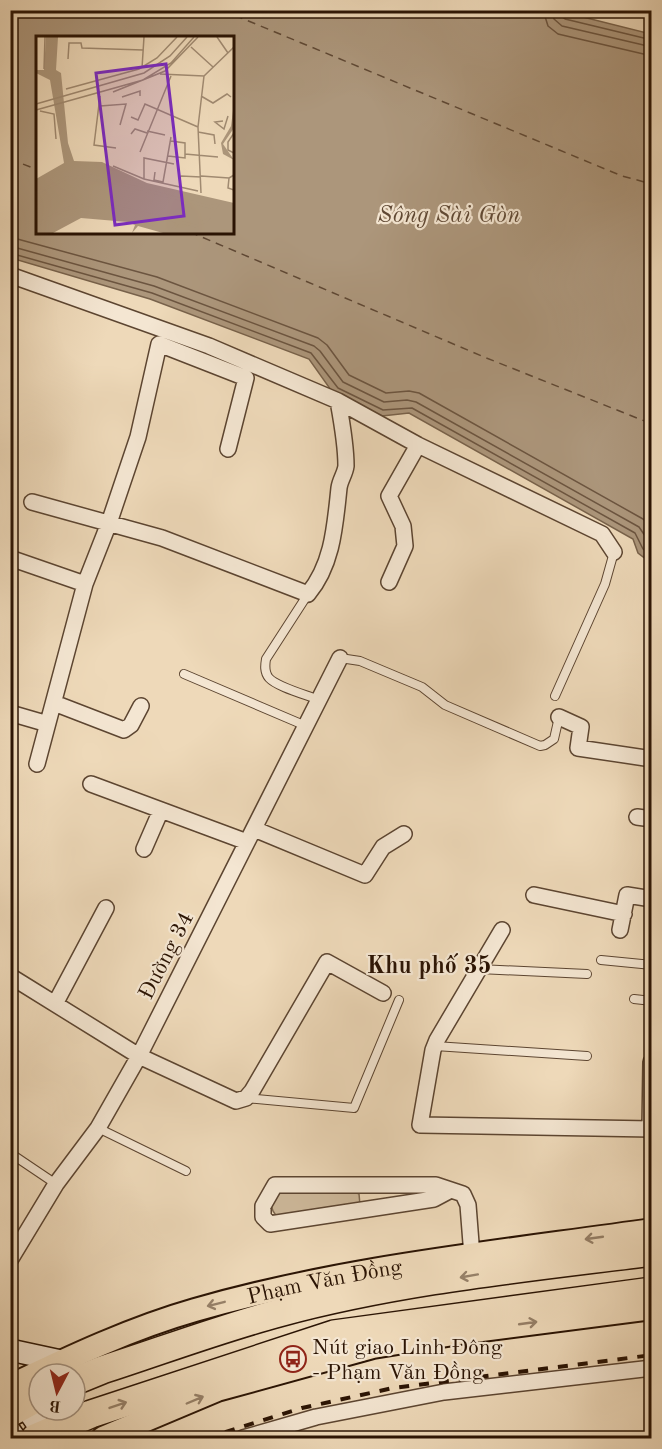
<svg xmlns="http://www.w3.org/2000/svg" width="662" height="1449" viewBox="0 0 662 1449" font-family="'Old Standard TT',serif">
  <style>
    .green { fill: #cdb89a; stroke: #7c664f; stroke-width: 1.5 }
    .water { fill: #ac967b; stroke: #78624b; stroke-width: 1.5; fill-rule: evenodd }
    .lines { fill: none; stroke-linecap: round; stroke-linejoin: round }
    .shore { stroke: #6c5540; stroke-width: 1.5 }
    .ferry { stroke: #5f4834; stroke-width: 1.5; stroke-dasharray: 8 6; stroke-linecap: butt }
    .lane-casing { stroke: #5c4531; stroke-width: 10 }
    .street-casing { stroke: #5c4531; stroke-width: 18 }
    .secondary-casing { stroke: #2b1404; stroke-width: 24 }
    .primary-casing { stroke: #2b1404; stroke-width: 26 }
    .highway-casing { stroke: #2b1404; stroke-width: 30 }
    .lane { stroke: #f4e6d2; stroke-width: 8 }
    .street { stroke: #f4e6d2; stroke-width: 15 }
    .secondary { stroke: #f4e6d2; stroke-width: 21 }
    .primary { stroke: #eed9b9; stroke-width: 22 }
    .highway { stroke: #eed9b9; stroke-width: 27 }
    .rail { stroke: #2b1404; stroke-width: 4; stroke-dasharray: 10 10; stroke-linecap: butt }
    .oneway { stroke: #968068 }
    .labels { text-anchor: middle; stroke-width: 4.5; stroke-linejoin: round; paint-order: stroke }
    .street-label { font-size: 22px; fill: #2b1404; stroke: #f4e6d2 }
    .poi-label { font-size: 22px; fill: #2b1404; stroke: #f4e6d2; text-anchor: start }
    .water-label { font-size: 24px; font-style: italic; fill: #5f4834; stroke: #f4e6d2 }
    .neighbourhood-label { font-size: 24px; font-weight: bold; fill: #2b1404; stroke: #f4e6d2 }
    .inset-river { fill: none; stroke: #ac967b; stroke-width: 3 }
    .inset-road { fill: none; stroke: #a08a71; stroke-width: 1.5 }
    .view { fill: #7b2cbf; fill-opacity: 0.15; stroke: #7b2cbf; stroke-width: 3 }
    .inset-edge { fill: none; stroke: #2b1404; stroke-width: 3 }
  </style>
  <rect width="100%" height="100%" fill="#eed9b9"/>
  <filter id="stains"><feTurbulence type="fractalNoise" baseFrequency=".00333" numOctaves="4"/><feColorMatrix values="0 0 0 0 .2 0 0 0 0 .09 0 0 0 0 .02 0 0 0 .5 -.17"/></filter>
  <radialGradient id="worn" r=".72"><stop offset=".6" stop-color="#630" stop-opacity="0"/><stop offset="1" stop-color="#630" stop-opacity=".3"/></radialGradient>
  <path class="green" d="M282 1192 357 1193 359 1194 360 1205 277 1217 273 1211 271 1205 278 1194Z"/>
  <path class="water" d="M555 10 651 34V563L638 553 633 539 409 413 382 416 333 393 309 359 150 299 11 258 10 11ZM38 38H232V232H38Z"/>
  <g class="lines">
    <path class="shore" d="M543 10 548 26 558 34 652 56
      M552 10 554 19 562 26 652 47
      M560 10 561 16 565 19 652 40
      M10 237 157 277 318 338 327 345 349 375 386 393 409 391 419 393 643 519 652 527
      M10 246 154 286 314 346 320 351 343 382 384 402 407 400 416 402 639 527 652 546
      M10 253 152 293 311 353 338 388 383 410 412 408 635 533 643 549 652 556"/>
    <path class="ferry" d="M222 10 622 176 652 184
      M10 159 38 170
      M190 232 484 357 652 424"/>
    <defs>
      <path id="lane" d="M308 594 266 659C265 665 264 672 269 678 277 687 307 695 319 700
        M340 658 360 661 422 687 445 705 540 746 545 745 554 739 559 717
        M184 674 306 726
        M555 696 605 584 614 552
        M601 960 652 965
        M479 969 587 974
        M634 999 652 1001
        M435 1046 587 1056
        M246 1098 354 1108 399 1000
        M98 1128 186 1171
        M10 1153 56 1184"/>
      <path id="street" d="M10 275 209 346 338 401 418 445 602 534 614 552
        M32 502 162 538 308 594C333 564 335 525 339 488 340 480 345 474 346 466 346 444 342 423 338 401
        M10 558 85 584
        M389 582 405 546 403 526 389 496 418 445
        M54 703 124 730 131 725 141 706
        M10 713 41 722
        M559 717 581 727 578 748 652 759
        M37 764 85 584 109 523 138 437 159 344 246 378 228 449
        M91 784 247 842
        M637 817 652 819
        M254 829 365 875 383 847 404 834
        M144 849 161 810
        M534 895 624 914
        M502 930 437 1040 433 1050 420 1125 652 1129
        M620 930 627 895 652 899
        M10 976 139 1056 236 1101 246 1098 252 1091 327 962 383 993
        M55 1004 106 908
        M650 1129 651 1062
        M449 1191 434 1199 270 1224 263 1217V1206L275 1185H436L463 1194 468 1205 472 1256
        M10 1260 56 1184 98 1128 139 1056 340 658
        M243 1438 316 1417 444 1392 652 1368"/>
      <path id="secondary" d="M10 1350 61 1361
        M16 1393 47 1438
        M10 1431 15 1438"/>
      <g id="primary">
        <path id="s1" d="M10 1386C70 1357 132 1328 195 1310 344 1267 499 1252 652 1230"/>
        <path d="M103 1438 217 1390 373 1347 466 1332 652 1308"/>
      </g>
      <path id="highway" d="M75 1381 102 1370C161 1351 219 1329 279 1313 400 1280 527 1268 652 1252
        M10 1413 39 1397
        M35 1438 91 1414 334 1334 652 1291"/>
    </defs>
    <use href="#lane" class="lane-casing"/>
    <use href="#street" class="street-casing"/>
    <use href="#secondary" class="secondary-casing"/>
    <use href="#primary" class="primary-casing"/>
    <use href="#highway" class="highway-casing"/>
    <use href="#lane" class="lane"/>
    <use href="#street" class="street"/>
    <use href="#secondary" class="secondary"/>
    <use href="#primary" class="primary"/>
    <use href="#highway" class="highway"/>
    <path class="rail" d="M206 1438 302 1408 393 1388 652 1355"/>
  </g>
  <defs><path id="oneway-shaft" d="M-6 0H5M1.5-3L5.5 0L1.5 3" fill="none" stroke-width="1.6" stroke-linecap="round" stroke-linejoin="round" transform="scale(1.5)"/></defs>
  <g class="oneway">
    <use href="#oneway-shaft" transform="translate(594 1238) rotate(172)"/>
    <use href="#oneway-shaft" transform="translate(469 1276) rotate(170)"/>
    <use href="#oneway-shaft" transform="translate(216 1304) rotate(166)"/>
    <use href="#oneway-shaft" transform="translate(528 1323) rotate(-8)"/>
    <use href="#oneway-shaft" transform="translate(195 1400) rotate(-23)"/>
    <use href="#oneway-shaft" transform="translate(118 1405) rotate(-19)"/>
  </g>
  <defs>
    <symbol id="bus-ring" viewBox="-11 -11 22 22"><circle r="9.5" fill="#f4e6d2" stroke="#8f2418" stroke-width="1.5"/><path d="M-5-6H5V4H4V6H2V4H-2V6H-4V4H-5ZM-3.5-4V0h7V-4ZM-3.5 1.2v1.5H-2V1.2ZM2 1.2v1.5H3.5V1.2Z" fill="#8f2418"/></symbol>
  </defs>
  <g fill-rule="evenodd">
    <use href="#bus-ring" x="278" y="1344" width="30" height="30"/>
  </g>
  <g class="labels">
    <g class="street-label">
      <text transform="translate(165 955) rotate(-63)" y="8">Đường 34</text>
      <text dy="8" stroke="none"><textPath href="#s1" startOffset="333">Phạm Văn Đồng</textPath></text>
    </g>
    <g class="poi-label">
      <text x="312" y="1354">Nút giao Linh Đông<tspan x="312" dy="25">- Phạm Văn Đồng</tspan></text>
    </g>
    <g class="water-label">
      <text x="449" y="222">Sông Sài Gòn</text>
    </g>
    <g class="neighbourhood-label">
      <text x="429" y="973">Khu phố 35</text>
    </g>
  </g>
  <g transform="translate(36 36)">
    <rect width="198" height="198" fill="#eed9b9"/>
    <path d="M10 1H22L20 34 25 37 32 107 38 125 66 126 111 147 198 167V197H127L102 190 96 197 99 189 92 186 45 182 17 197H0V143L28 127 14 44 0 37V34H8ZM198 67V92L187 108 198 124 187 118 185 107 195 90Z" fill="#ac967b"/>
    <path class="inset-river" d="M0 157 31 142 55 140 174 171 181 169M0 189 32 172 64 167 160 190 171 184 182 168M134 197 163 160"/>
    <path class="inset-road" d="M181 1 192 17M155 11 177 31M32 23 33 7H45L46 12 107 14M106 32 108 1M8 33 9 1M124 38 168 40 198 11M30 53 103 33 121 22 141 1M77 56 129 35 162 1M64 60 58 109 80 112M165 60 177 67 191 58 195 61M86 61 104 55V60M0 68 108 37 134 20 151 1M64 70 90 68 84 89M0 74 107 44 135 27 158 1M4 75 18 78 20 103M95 81 102 84 109 68 162 91M187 85 179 86 188 93 192 80M111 95 129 99M162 96 178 99 179 108M198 97 192 106V114L198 117M95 98 99 93 111 97M104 116 135 40M149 118 182 121M132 120 149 122V107L135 105M77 130 108 143 162 155M119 136 118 144 127 146 135 101M198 139 193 142 192 152 198 154M165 140 193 142M108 143V122L138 128M143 143 145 140 165 141M165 157 162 91 168 40"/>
    <path class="view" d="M130 28 148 180 79 189 60 37Z"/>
    <rect width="198" height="198" class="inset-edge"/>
  </g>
  <rect width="662" height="1449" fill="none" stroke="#eed9b9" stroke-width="36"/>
  <rect x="12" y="12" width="638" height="1425" fill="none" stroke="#2b1404" stroke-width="3"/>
  <rect x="18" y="18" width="626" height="1413" fill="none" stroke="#2b1404" stroke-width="1.5"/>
  <g transform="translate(57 1392) rotate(187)"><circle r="28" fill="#f4e6d2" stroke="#a49280" stroke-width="1.5"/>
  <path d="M0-4.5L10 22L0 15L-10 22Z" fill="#8f2418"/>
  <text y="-9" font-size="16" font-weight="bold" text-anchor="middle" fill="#2b1404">B</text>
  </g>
  <rect width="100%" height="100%" filter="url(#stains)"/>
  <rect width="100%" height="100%" fill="url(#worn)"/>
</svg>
